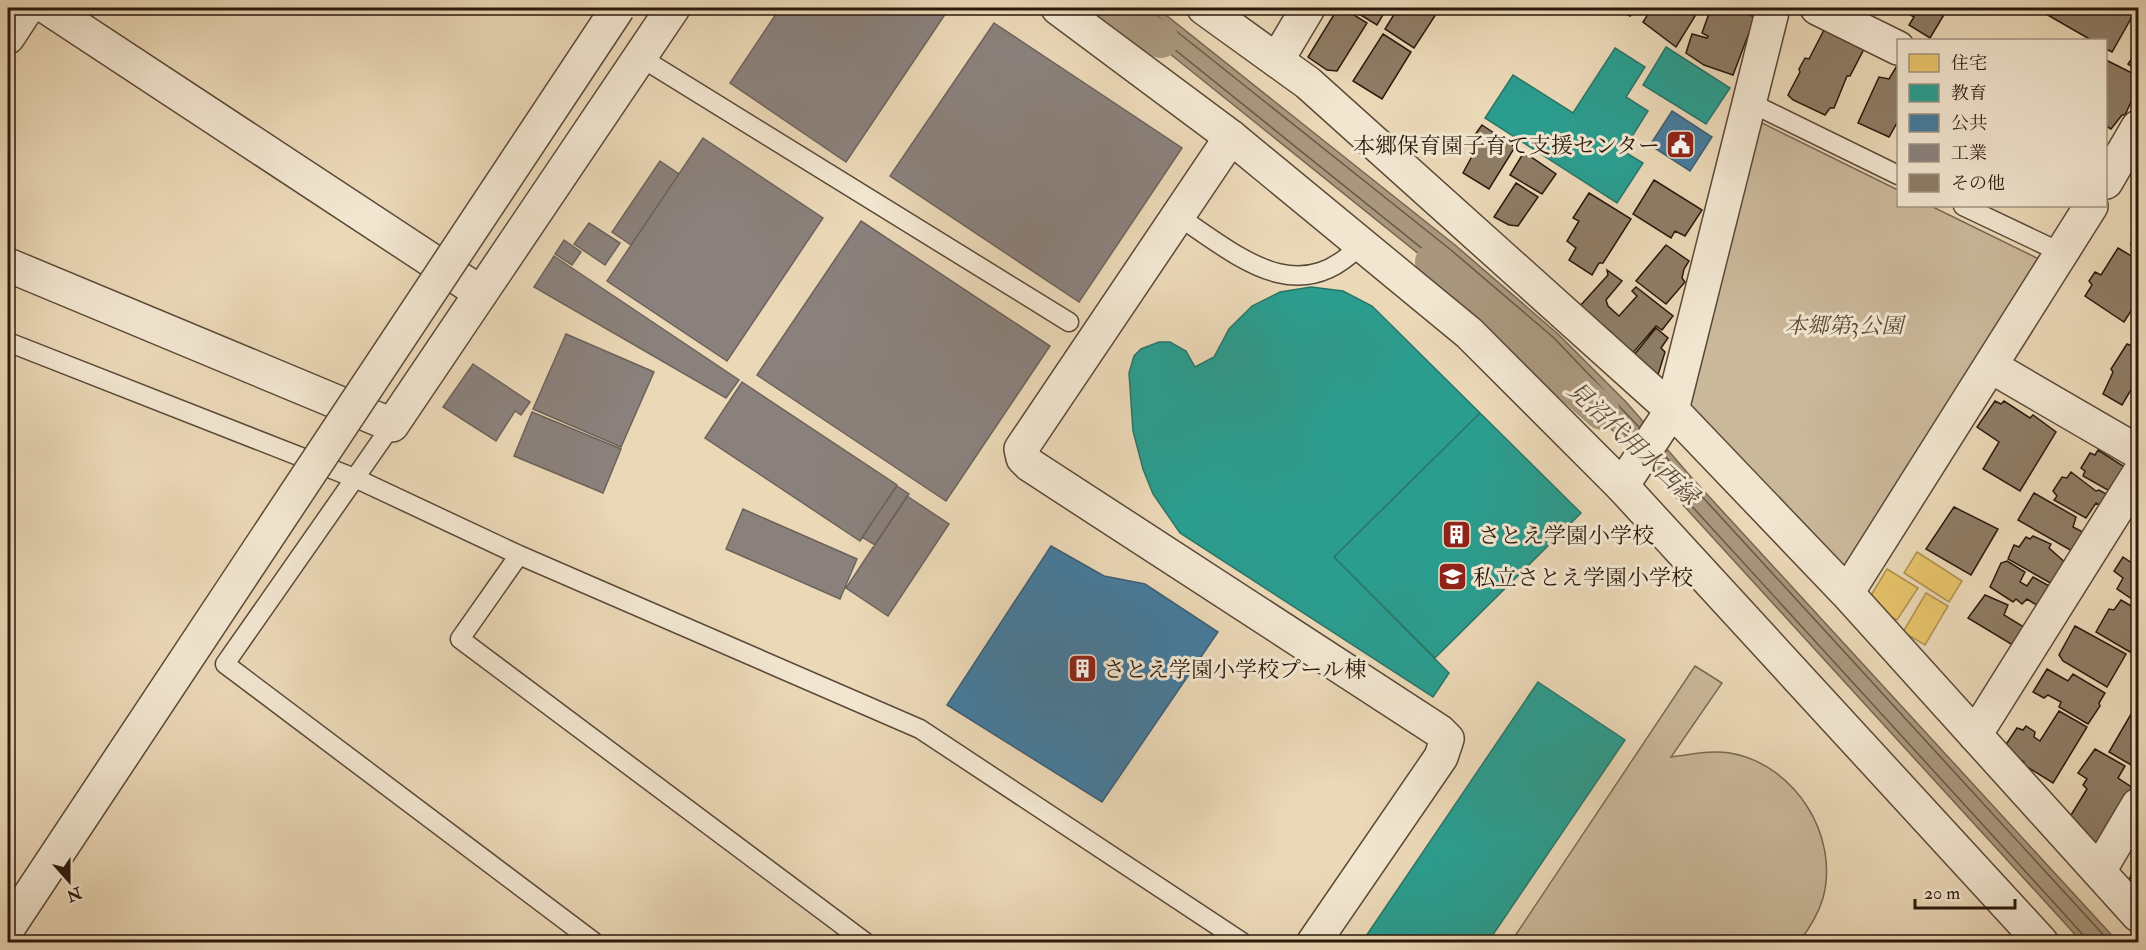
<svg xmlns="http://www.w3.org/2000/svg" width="2146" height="950" viewBox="0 0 2146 950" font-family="'IM FELL Double Pica','Noto Serif JP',serif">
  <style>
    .green { fill: #cab89a; stroke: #7a6854; stroke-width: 1.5 }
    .water { fill: #a9977d; stroke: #766550; stroke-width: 1.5 }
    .homes { fill: #e9c46a; stroke: #b0914e; stroke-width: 1.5 }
    .schools { fill: #2a9d8f; stroke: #2a7568; stroke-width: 1.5 }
    .public { fill: #457b9d; stroke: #3d5e72; stroke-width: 1.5 }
    .industry { fill: #8a817c; stroke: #6d625b; stroke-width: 1.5 }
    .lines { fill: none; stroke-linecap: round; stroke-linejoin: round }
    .shore { stroke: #6a5845; stroke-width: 1.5 }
    .canal { stroke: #a9977d; stroke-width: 36 }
    .building { fill: #8e7c65; stroke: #2a190d; stroke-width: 1.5 }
    .service-casing { stroke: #5a4938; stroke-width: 21 }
    .minor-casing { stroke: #5a4938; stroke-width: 36 }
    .tertiary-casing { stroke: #5a4938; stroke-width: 36 }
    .service { stroke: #f2e6d0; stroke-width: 18 }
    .minor { stroke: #f2e6d0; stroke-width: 33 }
    .tertiary { stroke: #f2e6d0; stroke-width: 33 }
    .tertiary-bridge-casing { stroke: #5a4938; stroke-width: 36; stroke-linecap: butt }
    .tertiary-bridge { stroke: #f2e6d0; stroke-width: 33 }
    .labels { text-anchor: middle; stroke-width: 6; stroke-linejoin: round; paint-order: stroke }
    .poi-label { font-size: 22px; fill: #2a190d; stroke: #f2e6d0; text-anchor: start }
    .park-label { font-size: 22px; font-style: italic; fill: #5a4937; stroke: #f2e6d0 }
    .water-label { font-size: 24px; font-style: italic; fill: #5d4b3a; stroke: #f2e6d0 }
  </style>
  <rect width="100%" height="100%" fill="#ebd8b7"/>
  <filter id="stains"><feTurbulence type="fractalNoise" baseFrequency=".00333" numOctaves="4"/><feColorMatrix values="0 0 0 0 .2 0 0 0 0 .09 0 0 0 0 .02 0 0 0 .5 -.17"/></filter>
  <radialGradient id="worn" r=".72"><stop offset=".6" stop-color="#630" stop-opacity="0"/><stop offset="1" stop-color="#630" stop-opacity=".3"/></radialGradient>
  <path class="green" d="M1758 121 1898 190V206H1931L2041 260 1838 577 1689 411Z
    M1695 666 1722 683 1671 757C1691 755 1709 750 1730 753 1794 764 1840 835 1823 898 1818 915 1809 929 1799 942H1511Z"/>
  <path class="water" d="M1113 8H1157L1455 245 1558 334 1627 403 1692 478 2118 942H2082L1684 506 1532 345Z"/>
  <path class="homes" d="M1917 552 1962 581 1949 602 1904 573Z
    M1887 569 1918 588 1897 620 1890 616 1886 623 1870 597Z
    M1926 593 1948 606 1925 645 1903 632Z"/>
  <path class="schools" d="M1666 47 1730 88 1706 124 1643 85Z
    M1615 48 1645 67 1626 97 1648 111 1623 151 1643 163 1617 203 1485 118 1513 75 1573 113Z
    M1311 287 1343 291 1372 306 1480 413 1334 557 1449 673 1433 697 1180 533 1153 494 1143 469 1133 431 1129 373 1134 356 1141 349 1159 342H1170L1186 351 1195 367 1214 357 1229 329 1252 306 1280 292Z
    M1480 413 1581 513 1435 658 1334 557Z
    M1538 682 1625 740 1488 942H1362Z"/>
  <path class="public" d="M1672 111 1712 137 1690 171 1650 145Z
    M1051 546 1104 576 1145 584 1218 632 1102 802 947 705Z"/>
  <path class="industry" d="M780 8H945L948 10 846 162 730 83Z
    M994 23 1182 148 1079 302 890 176Z
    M703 138 823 218 727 361 607 281Z
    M660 161 679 174 631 245 612 232Z
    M861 221 1050 346 946 501 757 375Z
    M589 223 620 243 605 265 574 244Z
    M564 240 581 252 572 265 555 254Z
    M554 256 739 380 726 398 534 287Z
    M566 334 654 372 621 447 533 409Z
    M473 364 530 402 521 415 515 411 496 441 443 407Z
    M742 382 897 485 860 541 705 438Z
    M532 412 621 449 603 493 514 456Z
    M897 486 909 494 875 545 862 537Z
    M907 496 949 524 888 616 846 588Z
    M743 509 857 559 840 599 726 549Z"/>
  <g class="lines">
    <path class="shore" d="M1123 8 1536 340 1631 440
      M1154 8 1156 15 1451 250 1554 338 1639 427
      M1664 455 2110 942
      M1656 467 2057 906 2084 936 2086 942"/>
    <path class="canal" d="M1112 8 1161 40
      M1433 262 1602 412"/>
  </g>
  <path class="building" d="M1338 8H1343L1367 23 1337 71 1327 70 1308 57Z
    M1349 8H1387L1377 25Z
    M1398 8H1440L1414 48 1385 29Z
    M1614 8H1636L1630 16Z
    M1652 8H1700L1676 47 1643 22Z
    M1711 8H1731L1755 17 1733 75 1704 65 1686 53 1692 34 1707 38 1708 36 1702 33Z
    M1899 8H1948L1930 38 1909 25 1914 17Z
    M2046 8H2137L2112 52 2106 49V40H2091L2046 14Z
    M1825 28 1865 47 1850 76H1847L1834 108H1830L1825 115 1793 100 1788 95 1800 72 1799 69 1805 58 1809 59Z
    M1383 34 1411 52 1382 99 1353 81Z
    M2138 49V71L2128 64Z
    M2106 60 2138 76V87L2125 115H2122L2111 129 2106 126Z
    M1898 64V121L1889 137 1858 123 1879 77 1889 79Z
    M1482 125 1515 147 1489 189 1463 173 1478 145 1471 140Z
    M1524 152 1556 174 1542 194 1510 175Z
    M1654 180 1702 210 1685 236 1675 231 1671 238 1633 214Z
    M1516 183 1538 197 1518 226 1509 225 1494 217Z
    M1589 193 1631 219 1603 263H1599L1592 275 1569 260 1576 248 1567 241 1579 221 1573 218Z
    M2138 230V253L2132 249 2131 243Z
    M1666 245 1689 261 1684 269 1682 278 1685 282 1666 304 1636 281Z
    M2118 248 2138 260V300L2124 322 2085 296 2092 285 2089 281 2095 272 2101 275Z
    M1607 270 1622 281 1606 300 1608 306 1619 316 1637 296 1632 291 1636 287 1673 316 1662 330 1656 326 1631 355 1610 337 1612 333 1580 306 1608 275Z
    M1656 328 1668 338 1661 348 1665 352 1658 375 1634 355Z
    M2127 344 2138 348V378L2122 405 2103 394 2113 372 2111 369Z
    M1995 401 2001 404 2004 401 2030 418 2033 415 2056 432 2020 491 1983 469 1999 442 1977 427Z
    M2098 450 2126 468 2113 493 2083 476 2085 471 2081 468 2090 453 2095 455Z
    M2071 472 2096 491 2099 490 2110 496 2103 507 2096 503 2086 518 2054 500 2057 496 2053 491 2062 477 2067 478Z
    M2034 493 2076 517 2073 527 2083 532 2072 551 2018 520Z
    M1954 507 1998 529 1971 575 1926 549Z
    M2033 536 2051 544 2049 548 2068 565 2054 585 2008 559 2014 545 2019 547 2026 537 2030 539Z
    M2123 557 2138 567V603L2117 589 2123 578 2114 571Z
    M2007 561 2025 572 2020 582 2027 586 2033 577 2053 588 2041 608 2027 599 2022 604 2016 599 2013 602 1990 587 2001 563Z
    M1985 595 2008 605 2004 615 2027 629 2016 647 1968 618Z
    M2121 600 2138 610V640L2130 652 2096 632 2109 609 2114 610Z
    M2075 626 2126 654 2107 687 2063 661 2059 655Z
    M2047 669 2068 681 2073 674 2105 693 2099 703 2100 706 2088 724 2059 707 2061 702 2048 695 2044 698 2033 692Z
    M2138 702V769L2109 752Z
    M2059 711 2087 727 2053 783 2024 765V762L2003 749 2017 728 2023 730 2026 726 2035 732 2034 737 2040 741Z
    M2095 749 2125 766 2118 778 2133 788 2099 845 2079 832 2068 820 2087 789 2083 785 2087 779 2078 773Z
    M2138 858V895L2127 885Z"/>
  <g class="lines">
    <defs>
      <path id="service" d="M640 57 1069 322
        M1749 102 1898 175
        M1963 206 2062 253
        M1178 216C1238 256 1299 312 1362 243
        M8 342 357 479 519 555 920 729 1242 942
        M392 425 225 664 594 942
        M519 555 460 639 865 942"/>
      <path id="minor" d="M48 8 481 293
        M1204 8 1308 83 1672 410 1847 593 2138 915
        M1817 8 1898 48
        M8 37 27 8
        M1277 60 1308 8
        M1231 137 1021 449 1023 458 1030 465 1439 731 1447 739 1441 757 1314 942
        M2106 182 2138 127
        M8 265 392 425 673 8
        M1992 367 2138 452
        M1622 486 1672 410 1773 8
        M1847 593 2091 206
        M1975 735 2138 475
        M2099 871 2138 805"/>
      <path id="tertiary" d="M1058 8 1231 137 1469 333 1622 486 2041 942"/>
    </defs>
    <use href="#service" class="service-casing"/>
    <use href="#minor" class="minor-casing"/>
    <use href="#tertiary" class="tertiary-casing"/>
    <use href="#service" class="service"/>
    <use href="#minor" class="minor"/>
    <use href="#tertiary" class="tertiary"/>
    <defs>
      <path id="tertiary-bridge" d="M8 928 618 8"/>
    </defs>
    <use href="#tertiary-bridge" class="tertiary-bridge-casing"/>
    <use href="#tertiary-bridge" class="tertiary-bridge"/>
  </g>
  <defs>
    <symbol id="civic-square" viewBox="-11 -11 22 22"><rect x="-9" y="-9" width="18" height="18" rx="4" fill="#8f2418" stroke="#f2e6d0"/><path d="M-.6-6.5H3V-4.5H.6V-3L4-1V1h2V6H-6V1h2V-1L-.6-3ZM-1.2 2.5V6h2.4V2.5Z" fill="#fff"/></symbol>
    <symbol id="building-square" viewBox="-11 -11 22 22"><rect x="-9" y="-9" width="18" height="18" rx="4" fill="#8f2418" stroke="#f2e6d0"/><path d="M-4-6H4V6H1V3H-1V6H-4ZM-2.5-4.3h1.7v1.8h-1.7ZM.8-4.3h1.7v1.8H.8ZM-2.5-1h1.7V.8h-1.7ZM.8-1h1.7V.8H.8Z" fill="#fff"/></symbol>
    <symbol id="school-square" viewBox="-11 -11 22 22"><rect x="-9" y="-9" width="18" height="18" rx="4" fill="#8f2418" stroke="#f2e6d0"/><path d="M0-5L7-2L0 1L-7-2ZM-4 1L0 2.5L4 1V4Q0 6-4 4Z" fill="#fff"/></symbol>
  </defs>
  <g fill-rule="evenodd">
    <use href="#civic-square" x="1664" y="128" width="33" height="33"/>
    <use href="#building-square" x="1440" y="518" width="33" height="33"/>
    <use href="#school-square" x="1436" y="560" width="33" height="33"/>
    <use href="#building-square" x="1066" y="652" width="33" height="33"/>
  </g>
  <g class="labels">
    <g class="poi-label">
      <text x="1660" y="153" text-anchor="end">本郷保育園子育て支援センター</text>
      <text x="1478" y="543">さとえ学園小学校</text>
      <text x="1473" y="585">私立さとえ学園小学校</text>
      <text x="1103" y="677">さとえ学園小学校プール棟</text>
    </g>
    <g class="park-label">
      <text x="1844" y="333">本郷第3公園</text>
    </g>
    <g class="water-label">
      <text transform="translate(1633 443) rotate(43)" y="8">見沼代用水西縁</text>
    </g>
  </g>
  <rect width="2146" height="950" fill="none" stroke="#ebd8b7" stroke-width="30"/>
  <rect x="9" y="9" width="2128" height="932" fill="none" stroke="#2a190d" stroke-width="3"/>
  <rect x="15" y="15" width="2116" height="920" fill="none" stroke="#2a190d" stroke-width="1.5"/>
  <rect x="1897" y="39" width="210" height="168" fill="#f2e6d0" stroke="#a29482" stroke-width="1.5"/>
  <rect x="1909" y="54" width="30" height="18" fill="#e9c46a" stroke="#a29482" stroke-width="1.5"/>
  <text x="1951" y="69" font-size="18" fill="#2a190d">住宅</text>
  <rect x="1909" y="84" width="30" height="18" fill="#2a9d8f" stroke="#a29482" stroke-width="1.5"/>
  <text x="1951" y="99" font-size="18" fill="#2a190d">教育</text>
  <rect x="1909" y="114" width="30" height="18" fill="#457b9d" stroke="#a29482" stroke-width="1.5"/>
  <text x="1951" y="129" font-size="18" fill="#2a190d">公共</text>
  <rect x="1909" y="144" width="30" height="18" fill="#8a817c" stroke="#a29482" stroke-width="1.5"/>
  <text x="1951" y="159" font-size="18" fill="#2a190d">工業</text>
  <rect x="1909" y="174" width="30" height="18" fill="#8e7c65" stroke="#a29482" stroke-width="1.5"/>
  <text x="1951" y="189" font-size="18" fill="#2a190d">その他</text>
  <g transform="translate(69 881) rotate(159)" stroke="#f2e6d0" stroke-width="4.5" paint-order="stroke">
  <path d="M0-4.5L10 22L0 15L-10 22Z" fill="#2a190d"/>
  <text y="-9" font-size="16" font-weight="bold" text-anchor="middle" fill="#2a190d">N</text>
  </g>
  <path d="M1915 899v9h100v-9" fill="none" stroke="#2a190d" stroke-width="3"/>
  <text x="1924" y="899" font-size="18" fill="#2a190d" stroke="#f2e6d0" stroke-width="4.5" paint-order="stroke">20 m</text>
  <rect width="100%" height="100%" filter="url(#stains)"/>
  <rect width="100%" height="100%" fill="url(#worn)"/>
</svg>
